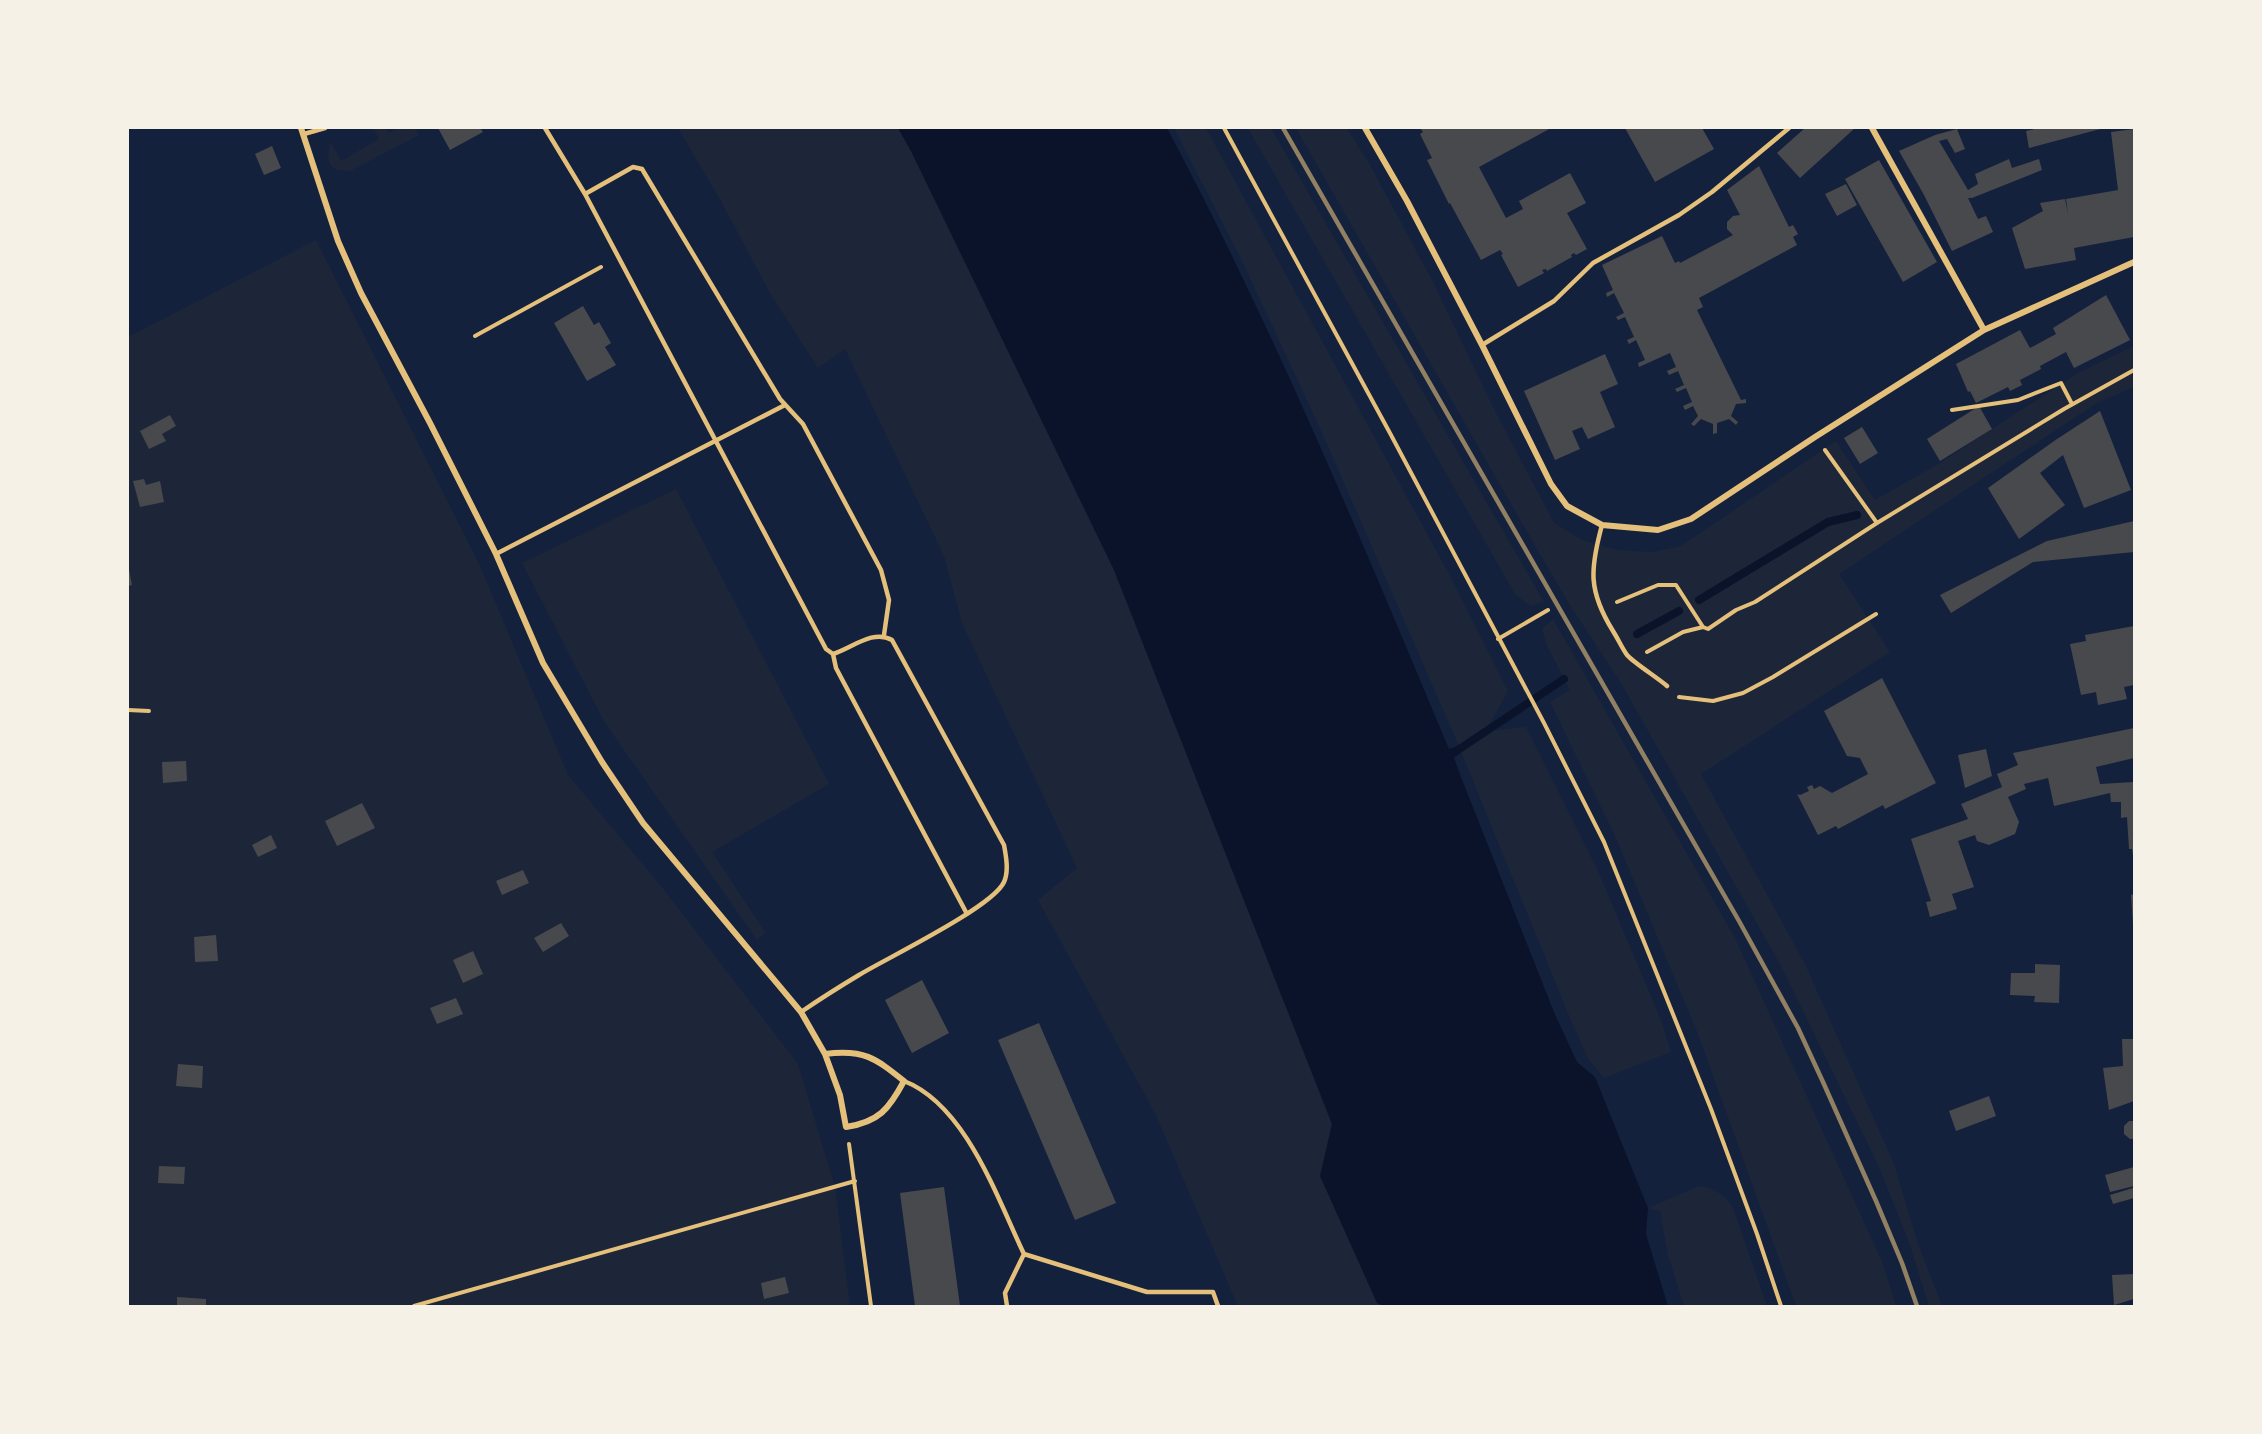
<svg xmlns="http://www.w3.org/2000/svg" width="2262" height="1434" viewBox="0 0 2262 1434" font-family="'DejaVu Sans',sans-serif">
  <style>
    .green { fill: #1d2539 }
    .water { fill: #0b132b }
    .lines { fill: none; stroke-linecap: round; stroke-linejoin: round }
    .stream { stroke: #0b132b; stroke-width: 8 }
    .building { fill: #48494c }
    .path { stroke: #e5c07b; stroke-width: 4 }
    .service { stroke: #e5c07b; stroke-width: 4.5 }
    .minor { stroke: #e5c07b; stroke-width: 6 }
    .rail { stroke: #918062; stroke-width: 4.5 }
  </style>
  <rect width="100%" height="100%" fill="#14213d"/>
  <path class="green" d="M373 128H385L389 133 398 128H415L419 135 352 170C330 174 324 162 331 142L341 161 379 139Z
    M678 128H898L911 151 1114 570 1332 1124 1321 1176 1377 1303 1383 1306H1238L1155 1113 1038 900 1077 868 962 623 944 556 845 349 818 368 770 293 722 203Z
    M1174 128H1206L1450 576 1508 691 1488 727 1459 746 1320 428 1243 263Z
    M1248 128H1271L1544 602 1530 606 1515 594Z
    M1296 128H1347L1370 165 1433 282 1493 407 1554 523 1582 540 1617 550 1652 552 1681 546 1836 441 1875 500 1940 463 2078 373 2134 346V387L2097 403 1839 574 1890 652 1701 774 1805 964 1894 1164 1917 1241 1942 1306H1929L1909 1242 1879 1167 1781 966 1621 683 1571 607 1530 537Z
    M316 240 480 566 568 775 661 886 798 1064 835 1187 850 1306H128V337Z
    M676 489 829 784 712 852 765 932 757 940 605 723 522 563Z
    M1553 619 1735 938 1883 1264 1896 1306H1796L1698 1034 1616 838 1550 702 1570 690 1547 646 1542 629Z
    M1526 727 1598 871 1661 1020 1671 1052 1604 1078 1589 1060 1572 1023 1460 749 1489 731Z
    M1699 1186C1715 1189 1725 1194 1733 1208L1767 1306H1684L1668 1255 1660 1211 1648 1208Z"/>
  <path class="water" d="M898 128H1167C1274 329 1361 539 1449 749L1459 746 1460 749 1454 758 1461 777 1554 1012 1577 1062 1595 1077 1648 1208 1646 1234 1668 1306H1383L1377 1303 1320 1176 1332 1124 1114 570 911 151Z"/>
  <g class="lines">
    <path class="stream" d="M1699 600 1828 522 1857 515
      M1637 634 1679 611
      M1452 754 1564 679"/>
  </g>
  <path class="building" d="M438 128H480L483 132 450 150Z
    M1420 128H1551L1479 167 1506 218 1523 209 1519 201 1570 173 1586 203 1567 213 1587 249 1576 255 1574 253 1571 255 1572 257 1547 271 1546 269 1542 270 1544 273 1518 287 1501 255 1503 254 1500 250 1481 260 1450 203 1449 204 1427 160 1432 158 1420 134 1423 132Z
    M1625 128H1702L1714 149 1655 182Z
    M1805 128H1855L1800 178 1777 153Z
    M2039 128H2104L2029 148 2026 131Z
    M1957 129 1965 149 1955 153 1947 139 1939 141 1968 190 1978 184 1975 174 2009 159 2012 168 2039 159 2042 170 1972 198H1968L1978 219 1986 216 1993 232 1952 251 1924 195 1899 151 1935 135Z
    M2134 129V237L2074 248 2076 260 2025 269 2012 228 2043 211 2040 203 2065 199 2068 214 2066 199 2118 190 2111 132Z
    M272 146 281 168 264 175 255 154Z
    M1879 160 1937 262 1903 282 1845 179Z
    M1759 166 1789 227 1793 225 1798 234 1793 237 1797 245 1699 298 1703 307 1697 310 1741 400 1746 399V403L1736 404 1731 416 1738 422 1736 425 1729 419 1717 423V433L1713 434V424L1701 419 1694 426 1691 424 1698 416 1693 406 1685 410 1683 406 1692 402 1686 388 1677 392 1675 389 1684 385 1678 371 1669 375 1667 371 1676 367 1670 353 1639 367 1638 363 1645 360 1636 340 1629 344 1627 340 1634 337 1625 317 1618 320 1616 317 1624 313 1614 293 1607 297 1606 293 1613 290 1602 265 1662 236 1675 263 1679 261 1680 263 1733 235 1727 229V222L1733 216 1740 215 1727 190Z
    M1846 184 1857 205 1837 216 1825 194Z
    M2106 295 2130 340 2074 368 2066 352 2040 366 2041 369 2020 380 2022 385 2010 391 2008 387 1976 403 1970 391 1968 392 1956 364 2020 330 2030 348 2056 334 2053 328Z
    M583 306 594 325 599 322 611 343 605 347 616 365 587 381 554 323Z
    M1605 354 1618 384 1600 392 1615 427 1588 439 1582 427 1572 431 1580 449 1555 460 1524 391Z
    M1979 406 1992 429 1940 461 1927 439Z
    M2100 411 2131 490 2084 508 2063 455 2040 473 2065 505 2019 539 1988 488 2057 439Z
    M170 415 176 426 162 434 166 441 149 449 140 431Z
    M1862 427 1878 453 1860 464 1844 438Z
    M144 479 146 485 160 481 164 502 140 507 133 481Z
    M2134 521V552L2033 562 1951 613 1940 595 2047 541Z
    M128 564 132 585 128 586Z
    M2134 626V685L2124 687 2127 699 2098 705 2096 692 2081 695 2070 644 2086 641 2085 635Z
    M1882 678 1936 783 1885 809 1883 805 1838 829 1836 826 1818 835 1797 794 1800 795 1809 791 1807 787 1812 785 1814 789 1820 786 1832 793 1868 774 1860 758 1847 756 1824 711Z
    M2134 728V758L2096 767 2100 784 2134 782V856H2133L2132 849H2129L2127 817 2121 818V802H2111L2110 793 2054 806 2048 778 2024 784 2026 789 2008 797 2019 822 2015 834 1989 845 1977 841 1975 835 1958 841 1974 887 1952 894 1957 909 1930 917 1926 902 1931 901 1911 839 1968 819 1961 804 2002 787 1997 774 2018 765 2013 753Z
    M1986 749 1992 776 1965 788 1958 755Z
    M186 761 187 781 163 783 162 762Z
    M362 803 375 828 337 846 325 821Z
    M271 835 277 848 258 857 252 845Z
    M523 870 529 883 502 895 496 881Z
    M2134 894V925H2133L2131 895Z
    M561 923 569 936 543 952 534 938Z
    M216 935 218 961 195 962 194 937Z
    M473 951 483 974 463 983 453 960Z
    M2035 964 2060 965 2059 1003 2034 1002 2035 996 2010 995 2011 973H2035Z
    M922 980 949 1033 912 1053 885 1000Z
    M456 998 463 1014 437 1024 430 1008Z
    M1039 1023 1116 1203 1075 1220 998 1040Z
    M2122 1039H2134V1101L2109 1110 2103 1068 2123 1066Z
    M178 1064 203 1066 202 1088 176 1086Z
    M1989 1096 1996 1116 1956 1131 1949 1111Z
    M2129 1121H2134V1139H2130L2124 1134V1126Z
    M159 1166 185 1167 184 1184 158 1183Z
    M2134 1167V1186L2110 1192 2105 1175Z
    M944 1187 960 1306H915L900 1193Z
    M2133 1188 2134 1198 2113 1204 2110 1195Z
    M2134 1274V1299L2114 1305 2112 1275Z
    M785 1277 789 1293 764 1299 761 1283Z
    M177 1297 206 1299V1306H177Z"/>
  <g class="lines">
    <path class="path" d="M1224 128 1391 435 1544 723 1604 842 1711 1109 1757 1234 1781 1306
      M475 336 601 267
      M1952 410 2018 400 2061 383 2072 404
      M1825 450 1877 523
      M1617 602 1658 585H1676L1703 627 1708 629 1736 610 1755 602 1877 523 2064 409 2134 370
      M1498 639 1548 610
      M1647 652 1683 632 1703 627
      M1679 697 1713 701 1743 693 1773 677 1876 614
      M128 710 149 711
      M849 1144 871 1306
      M414 1306 855 1181"/>
    <path class="service" d="M545 128 585 194 826 649 833 654 836 668 967 914
      M304 134 325 128
      M585 194 633 167 642 169 780 399 803 424 881 570 889 600 884 635
      M1482 345 1554 301 1593 263 1679 215 1712 192 1789 128
      M1602 525C1590 569 1588 591 1613 631 1618 639 1622 648 1627 655 1634 663 1658 678 1667 686
      M496 554 785 405
      M801 1012C820 999 839 987 859 975 887 958 993 907 1004 882 1009 871 1006 856 1004 845L892 640C873 629 852 648 833 654
      M904 1081C966 1105 997 1198 1024 1254L1147 1292H1213L1218 1306
      M1007 1306 1005 1293 1024 1254"/>
    <path class="minor" d="M301 128 338 241 361 293 430 423 496 554 543 663 602 762 643 823 801 1012 825 1054 840 1095 846 1127C879 1122 889 1109 904 1081 875 1058 864 1049 825 1054
      M1365 128 1407 201 1482 345 1551 484 1567 506 1602 525 1658 530 1691 519 1815 437 1984 330 2134 262
      M1872 128 1984 330"/>
    <path class="rail" d="M1283 128 1739 921 1798 1028 1823 1082 1876 1201 1902 1263 1917 1306"/>
  </g>
  <rect width="2262" height="1434" fill="none" stroke="#f6f1e7" stroke-width="258"/>
</svg>
